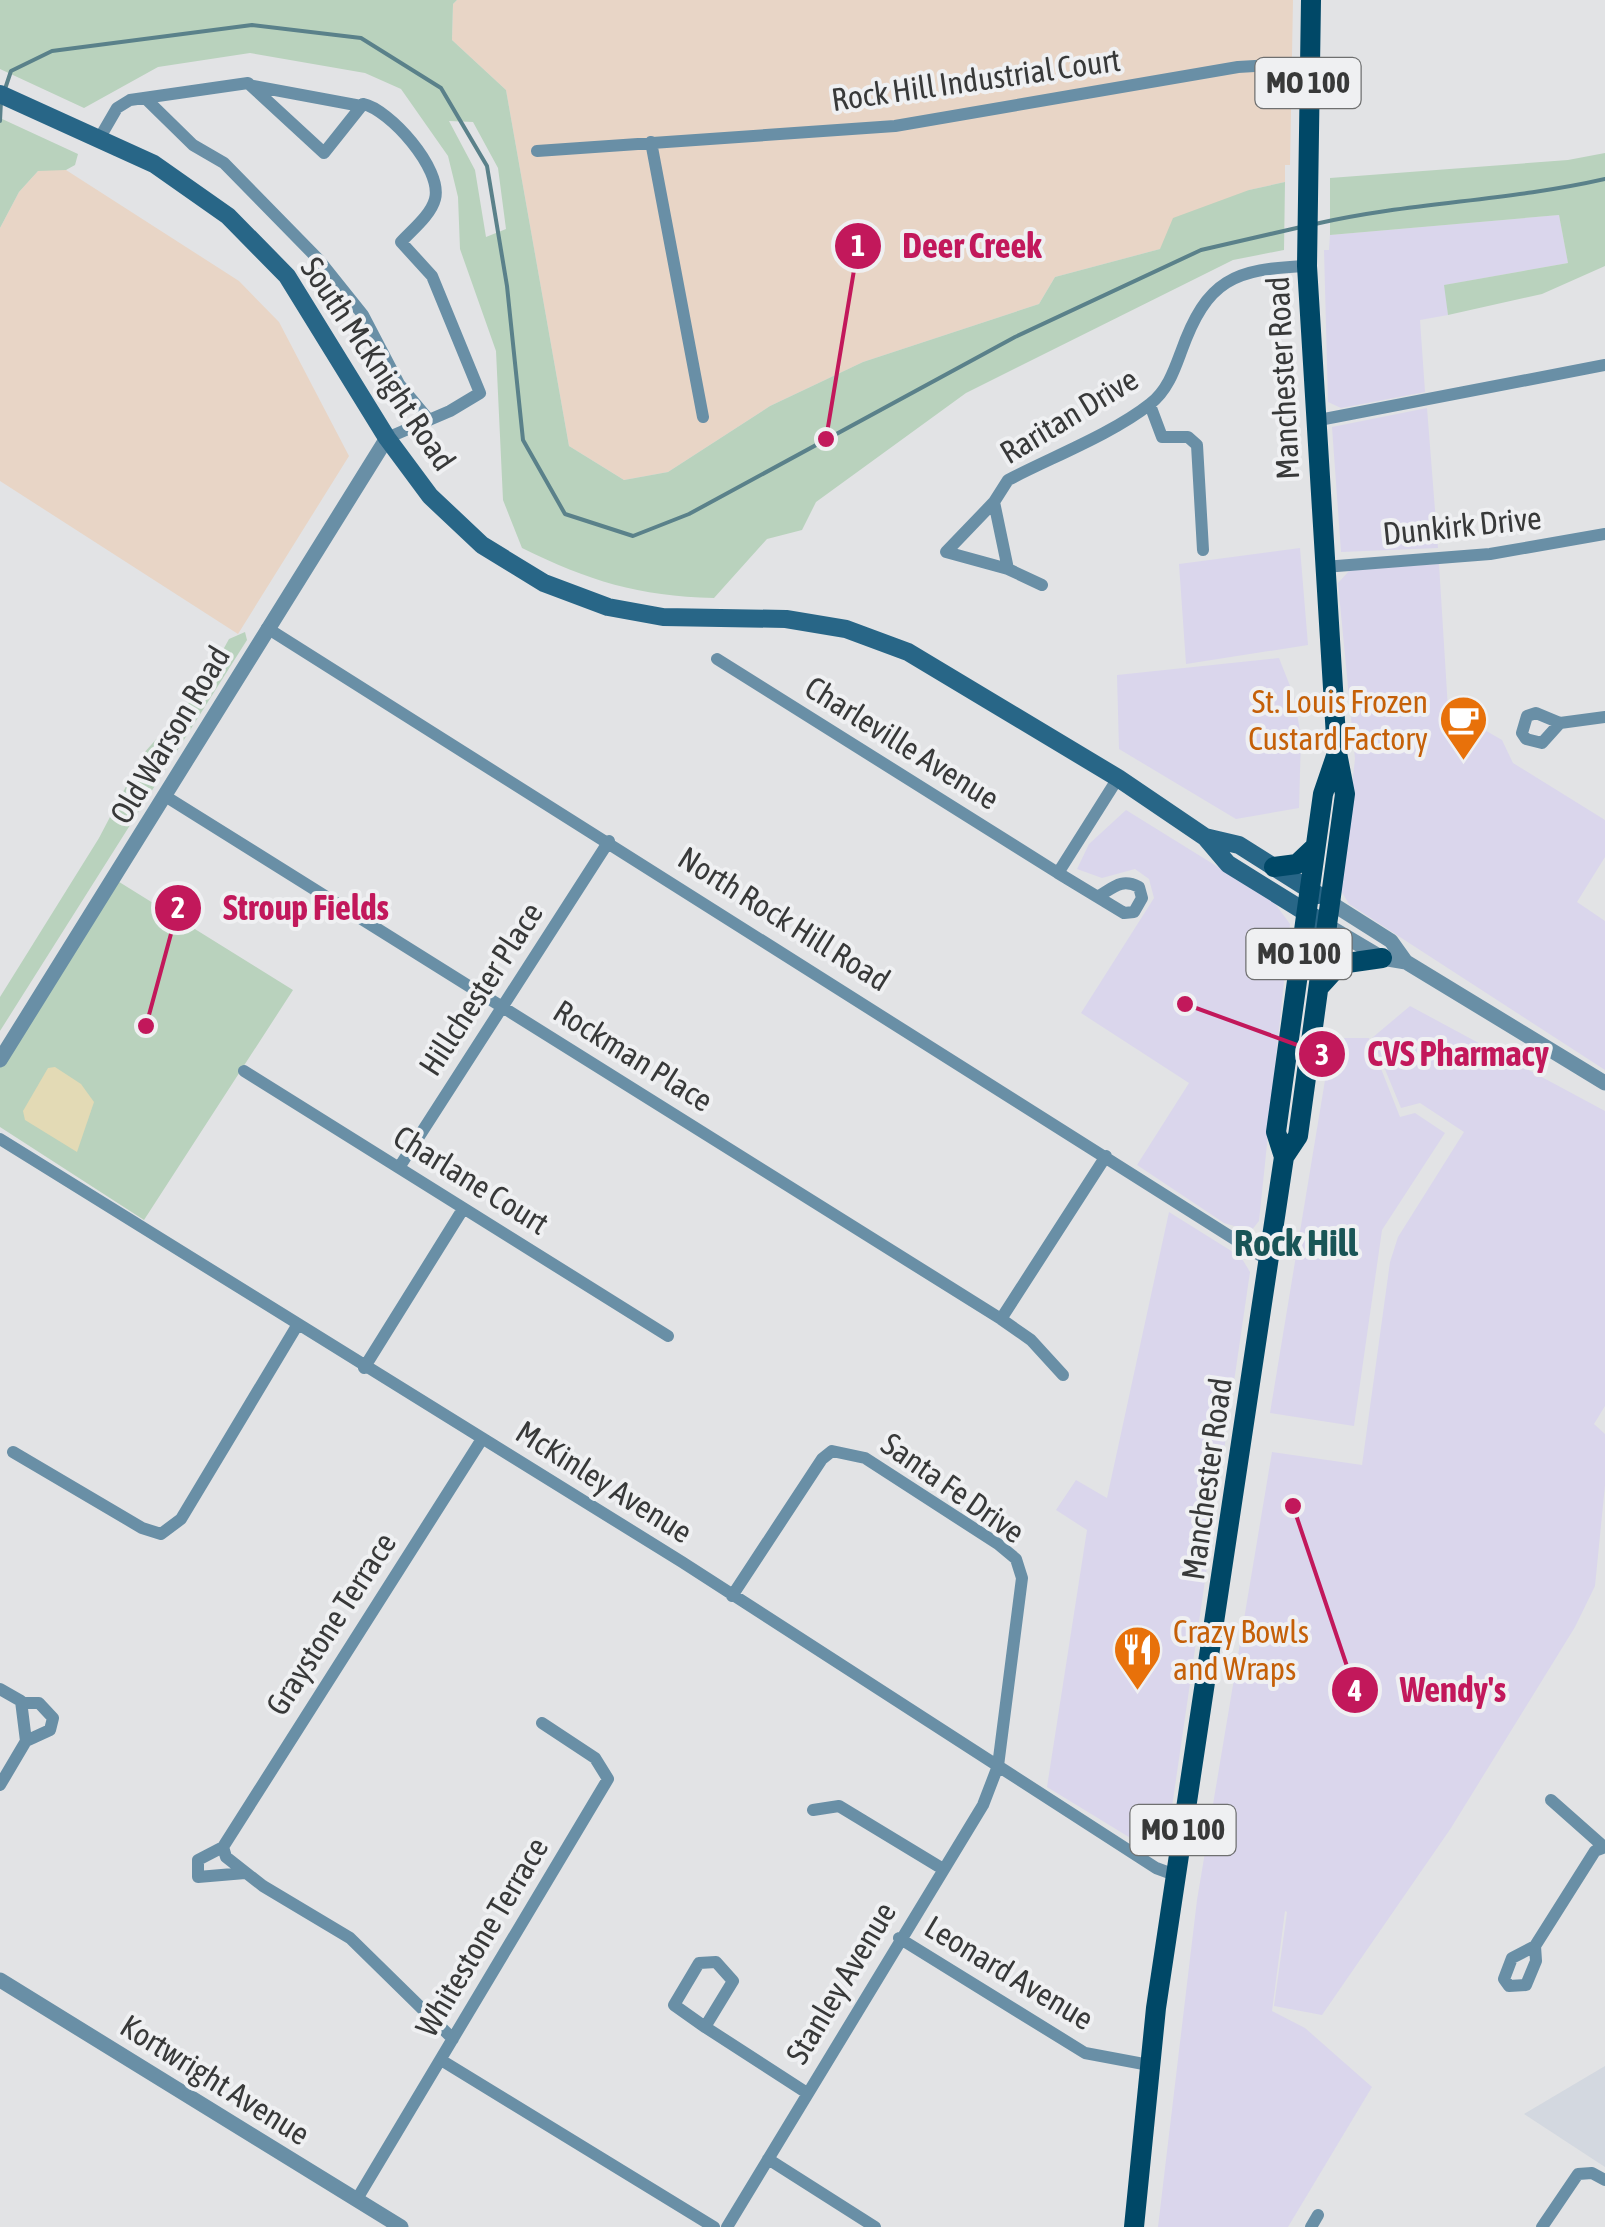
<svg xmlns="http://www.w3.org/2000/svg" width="1605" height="2227" viewBox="0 0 1605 2227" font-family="'Asap Condensed',sans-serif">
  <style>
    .commercial { fill: #dad6ec }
    .industrial { fill: #e8d5c6 }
    .built { fill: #d3d8e0 }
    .green { fill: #b9d2bd; fill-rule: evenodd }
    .sand { fill: #e3dab5 }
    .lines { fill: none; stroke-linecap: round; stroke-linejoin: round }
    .stream { stroke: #5a818a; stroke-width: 4 }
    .minor { stroke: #698fa6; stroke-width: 12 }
    .tertiary { stroke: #698fa6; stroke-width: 15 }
    .secondary { stroke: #286687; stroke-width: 18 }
    .primary { stroke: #004867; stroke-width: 20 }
    .labels { text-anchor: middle; stroke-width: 8; stroke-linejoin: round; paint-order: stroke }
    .shield { fill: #eff0f2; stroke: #6f7070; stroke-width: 2.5 }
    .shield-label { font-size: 30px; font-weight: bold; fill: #383939 }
    .street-label { font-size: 32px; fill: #383939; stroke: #eff0f2 }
    .food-label { font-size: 32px; fill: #c56008; stroke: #eff0f2; text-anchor: end }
    .quarter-label { font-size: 38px; font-weight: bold; fill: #195557; stroke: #eff0f2 }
    .leader { fill: none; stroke: #c2185b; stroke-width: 4 }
    .callout-dot { fill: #c2185b; stroke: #eff0f2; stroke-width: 4 }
    .mark-label { font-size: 30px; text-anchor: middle; font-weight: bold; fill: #fff }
    .callout-label { font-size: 35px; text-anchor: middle; font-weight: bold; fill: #c2185b; stroke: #eff0f2; stroke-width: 8; stroke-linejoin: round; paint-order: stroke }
  </style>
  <rect width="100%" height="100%" fill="#e2e3e5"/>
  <path class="commercial" d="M1559 215 1568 263 1445 285 1448 315 1420 320 1425 392 1341 408 1328 402 1324 250H1329L1330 235Z
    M1427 408 1438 548 1341 552 1332 427Z
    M1300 548 1308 645 1186 664 1179 564Z
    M1439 564 1448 709 1502 740 1513 763 1605 820V857L1577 902 1605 921V1070L1349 904 1340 889 1355 759 1338 583 1350 570Z
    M1279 658 1294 696 1301 737 1299 808 1236 819 1119 749 1117 675Z
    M1126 810 1273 901 1290 924 1259 1221 1251 1231 1224 1223 1137 1165 1189 1083 1081 1013 1154 898 1149 879 1135 869 1102 878 1077 869 1089 844Z
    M1410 1006 1605 1111V1406L1594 1424 1605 1434V1485L1595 1586 1575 1627 1451 1828 1322 2015 1274 2006 1287 1912 1285 1911 1272 2011 1305 2028 1372 2087 1288 2227H1158L1197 1900 1272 1452 1362 1465 1390 1262 1398 1237 1464 1132 1420 1103 1401 1108 1372 1038Z
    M1332 1038H1369L1400 1117 1415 1113 1445 1133 1382 1230 1354 1426 1270 1413Z
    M1169 1212 1241 1257 1250 1272 1166 1848 1155 1853 1047 1787 1087 1530 1056 1510 1076 1480 1107 1498Z"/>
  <path class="industrial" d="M457 0H1293L1290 165H1285V182L1249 190 1160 249 1055 277 1039 304 863 362 770 406 668 472 624 480 569 446 506 90 452 40 453 4Z
    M52 168 66 170 239 281 279 322 349 456 238 634 0 481V228L19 192 38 171Z"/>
  <path class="built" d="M1605 2066V2167L1524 2114Z"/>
  <path class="green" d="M0 0H457L453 4 452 40 506 90 569 446 624 480 668 472 770 406 863 362 1039 304 1055 277 1160 249 1173 218 1249 190 1285 182 1284 250 1233 260 966 393 816 502 802 530 767 539 714 598C638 596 589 581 522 548L503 500 496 351 460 249 458 197 448 156 401 89 365 73 250 53 158 67 84 108 0 69ZM449 121 473 122 498 168 506 229 486 237 475 170Z
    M0 118 78 154 75 165 66 170 38 171 19 192 0 228Z
    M1605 153V266L1542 294 1448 315 1444 285 1568 263 1559 215 1330 235V178L1568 160Z
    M245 632 247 640 0 1031V997L99 838 143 754 202 688 229 639Z
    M116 880 293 990 144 1220 0 1127V1063Z"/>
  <path class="sand" d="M55 1067 81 1084 94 1102 77 1152 25 1120 23 1111 48 1068Z"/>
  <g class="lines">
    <path class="stream" d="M4 92 11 71 52 51 252 25 361 38 441 88 487 166 507 286 523 440 565 514 633 536 689 514 1015 337 1201 250 1301 227
      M0 121 1 101
      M1315 224C1411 202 1509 201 1605 179"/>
    <path class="minor" d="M253 86 361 106
      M145 98 193 145 224 163 319 260 363 315 399 384 429 420
      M99 139 117 108 130 100 248 83 324 153 363 104C389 109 443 169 435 199 431 215 412 230 401 242L432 276 480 393 450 411 387 438
      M651 142 703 417
      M537 151 895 126 1238 67 1308 63
      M1150 405 1162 437H1188L1197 445 1203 550
      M1314 421 1605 365
      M994 502 946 552 1008 569 1042 585
      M1324 567 1490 554 1605 534
      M1008 569 994 502 1008 480C1052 457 1112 434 1150 404 1167 391 1174 371 1181 352 1207 279 1234 269 1307 266
      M267 628 1269 1261
      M717 659 1058 873 1118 778
      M1560 723 1542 743 1526 739 1522 733 1527 716 1536 713 1560 723 1605 717
      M165 796 1001 1319 1031 1340 1063 1375
      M1058 873 1124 913 1134 912 1142 898 1139 887C1122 878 1114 887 1099 896
      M244 1071 668 1336
      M0 1139 682 1562 1156 1868 1175 1875
      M400 1166 609 841
      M1001 1319 1106 1156
      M364 1368 463 1209
      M13 1452 142 1528 161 1534 181 1519 298 1324
      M0 1689 21 1701 26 1741 0 1785
      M22 1703H39L53 1718 50 1730 26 1741
      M1551 1800 1604 1847
      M813 1810 839 1806 943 1869
      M223 1847 198 1860V1877L245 1873
      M899 1938 1085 2053 1149 2065
      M1535 1946 1512 1958 1504 1979 1509 1986 1526 1985 1536 1961 1535 1946 1595 1851 1605 1847
      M716 1962 733 1981 705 2027 674 2005 699 1963Z
      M705 2027 807 2093
      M453 2039 350 1938 263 1886 226 1857 223 1847 482 1439
      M441 2060 714 2227
      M768 2159 875 2227
      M357 2199 608 1779 595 1758 542 1723
      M727 2227 983 1805 998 1766 1022 1578 1016 1559 998 1544 865 1458 832 1451 822 1459 732 1596
      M1311 2227 1318 2215
      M1542 2227 1578 2174 1592 2173 1605 2180"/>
    <path class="tertiary" d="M1331 903 1391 941 1406 962
      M1328 926 1382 958 1406 962 1605 1083
      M0 1060 387 438
      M0 1980 401 2227"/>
    <path class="secondary" d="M0 94 154 164 228 216 287 276 387 438 430 496 482 545 544 583 608 607 663 617 786 619 846 629 908 652 1118 778 1205 837 1228 864 1328 926
      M1205 837 1239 845 1318 895"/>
    <path class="primary" d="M1274 867 1297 864 1315 847
      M1320 986 1340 964 1382 958
      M1284 1157 1298 1136 1345 794 1337 753 1307 266 1311 0
      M1134 2227 1156 2008 1284 1157 1276 1132 1323 794 1337 753"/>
  </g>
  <defs>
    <symbol id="cafe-pin" viewBox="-11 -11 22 30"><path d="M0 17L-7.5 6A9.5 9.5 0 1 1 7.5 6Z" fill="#e8710a" stroke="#eff0f2"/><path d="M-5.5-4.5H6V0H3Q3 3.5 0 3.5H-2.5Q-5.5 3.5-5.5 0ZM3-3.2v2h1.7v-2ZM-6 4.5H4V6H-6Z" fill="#fff"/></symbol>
    <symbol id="restaurant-pin" viewBox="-11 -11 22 30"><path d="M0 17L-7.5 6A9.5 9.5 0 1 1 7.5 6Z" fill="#e8710a" stroke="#eff0f2"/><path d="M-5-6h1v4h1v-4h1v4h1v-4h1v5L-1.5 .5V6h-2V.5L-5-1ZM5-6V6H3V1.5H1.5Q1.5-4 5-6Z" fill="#fff"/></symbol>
  </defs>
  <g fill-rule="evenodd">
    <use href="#cafe-pin" x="1436" y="692" width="55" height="75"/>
    <use href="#restaurant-pin" x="1110" y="1622" width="55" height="75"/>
  </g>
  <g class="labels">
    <g class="shield">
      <rect x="1255.5" y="58" width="105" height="50" rx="8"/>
      <rect x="1246.5" y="929" width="105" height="50" rx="8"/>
      <rect x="1130.5" y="1805" width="105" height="50" rx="8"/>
    </g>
    <g class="shield-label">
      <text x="1308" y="93">MO 100</text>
      <text x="1299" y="964">MO 100</text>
      <text x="1183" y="1840">MO 100</text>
    </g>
    <g class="street-label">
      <text transform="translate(976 80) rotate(-8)" y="11">Rock Hill Industrial Court</text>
      <text transform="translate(378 364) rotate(56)" y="11">South McKnight Road</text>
      <text transform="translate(1283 378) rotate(-93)" y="11">Manchester Road</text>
      <text transform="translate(1069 416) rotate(-31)" y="11">Raritan Drive</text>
      <text transform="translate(1462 526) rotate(-6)" y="11">Dunkirk Drive</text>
      <text transform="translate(170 735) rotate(-59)" y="11">Old Warson Road</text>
      <text transform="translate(902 743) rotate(32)" y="11">Charleville Avenue</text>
      <text transform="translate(784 919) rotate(32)" y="11">North Rock Hill Road</text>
      <text transform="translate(481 989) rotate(-57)" y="11">Hillchester Place</text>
      <text transform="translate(633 1056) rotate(32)" y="11">Rockman Place</text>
      <text transform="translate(471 1180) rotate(32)" y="11">Charlane Court</text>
      <text transform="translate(1207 1479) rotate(-82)" y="11">Manchester Road</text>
      <text transform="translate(604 1482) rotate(32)" y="11">McKinley Avenue</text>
      <text transform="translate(953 1488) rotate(35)" y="11">Santa Fe Drive</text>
      <text transform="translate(331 1624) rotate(-57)" y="11">Graystone Terrace</text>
      <text transform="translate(482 1937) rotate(-59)" y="11">Whitestone Terrace</text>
      <text transform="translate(1009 1973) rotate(31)" y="11">Leonard Avenue</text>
      <text transform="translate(841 1983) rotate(-59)" y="11">Stanley Avenue</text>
      <text transform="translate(215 2080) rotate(32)" y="11">Kortwright Avenue</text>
    </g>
    <g class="food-label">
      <text x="1428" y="713">St. Louis Frozen<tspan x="1428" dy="37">Custard Factory</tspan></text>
      <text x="1173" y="1643" text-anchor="start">Crazy Bowls<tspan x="1173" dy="37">and Wraps</tspan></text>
    </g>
    <g class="quarter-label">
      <text x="1296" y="1256">Rock Hill</text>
    </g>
  </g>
  <path class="leader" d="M826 439L858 246M146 1026L178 908M1185 1004L1322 1054M1293 1506L1355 1690"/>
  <g class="callout-dot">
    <circle cx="826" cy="439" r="10"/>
    <circle cx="146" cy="1026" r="10"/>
    <circle cx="1185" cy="1004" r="10"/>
    <circle cx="1293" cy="1506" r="10"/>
    <circle cx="858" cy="246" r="25"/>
    <circle cx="178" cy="908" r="25"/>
    <circle cx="1322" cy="1054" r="25"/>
    <circle cx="1355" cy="1690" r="25"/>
  </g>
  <g class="mark-label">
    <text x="858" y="256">1</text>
    <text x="178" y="918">2</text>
    <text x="1322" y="1065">3</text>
    <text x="1355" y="1701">4</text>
  </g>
  <g class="callout-label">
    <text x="972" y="258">Deer Creek</text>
    <text x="306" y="920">Stroup Fields</text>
    <text x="1458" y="1066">CVS Pharmacy</text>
    <text x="1453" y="1702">Wendy's</text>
  </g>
</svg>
